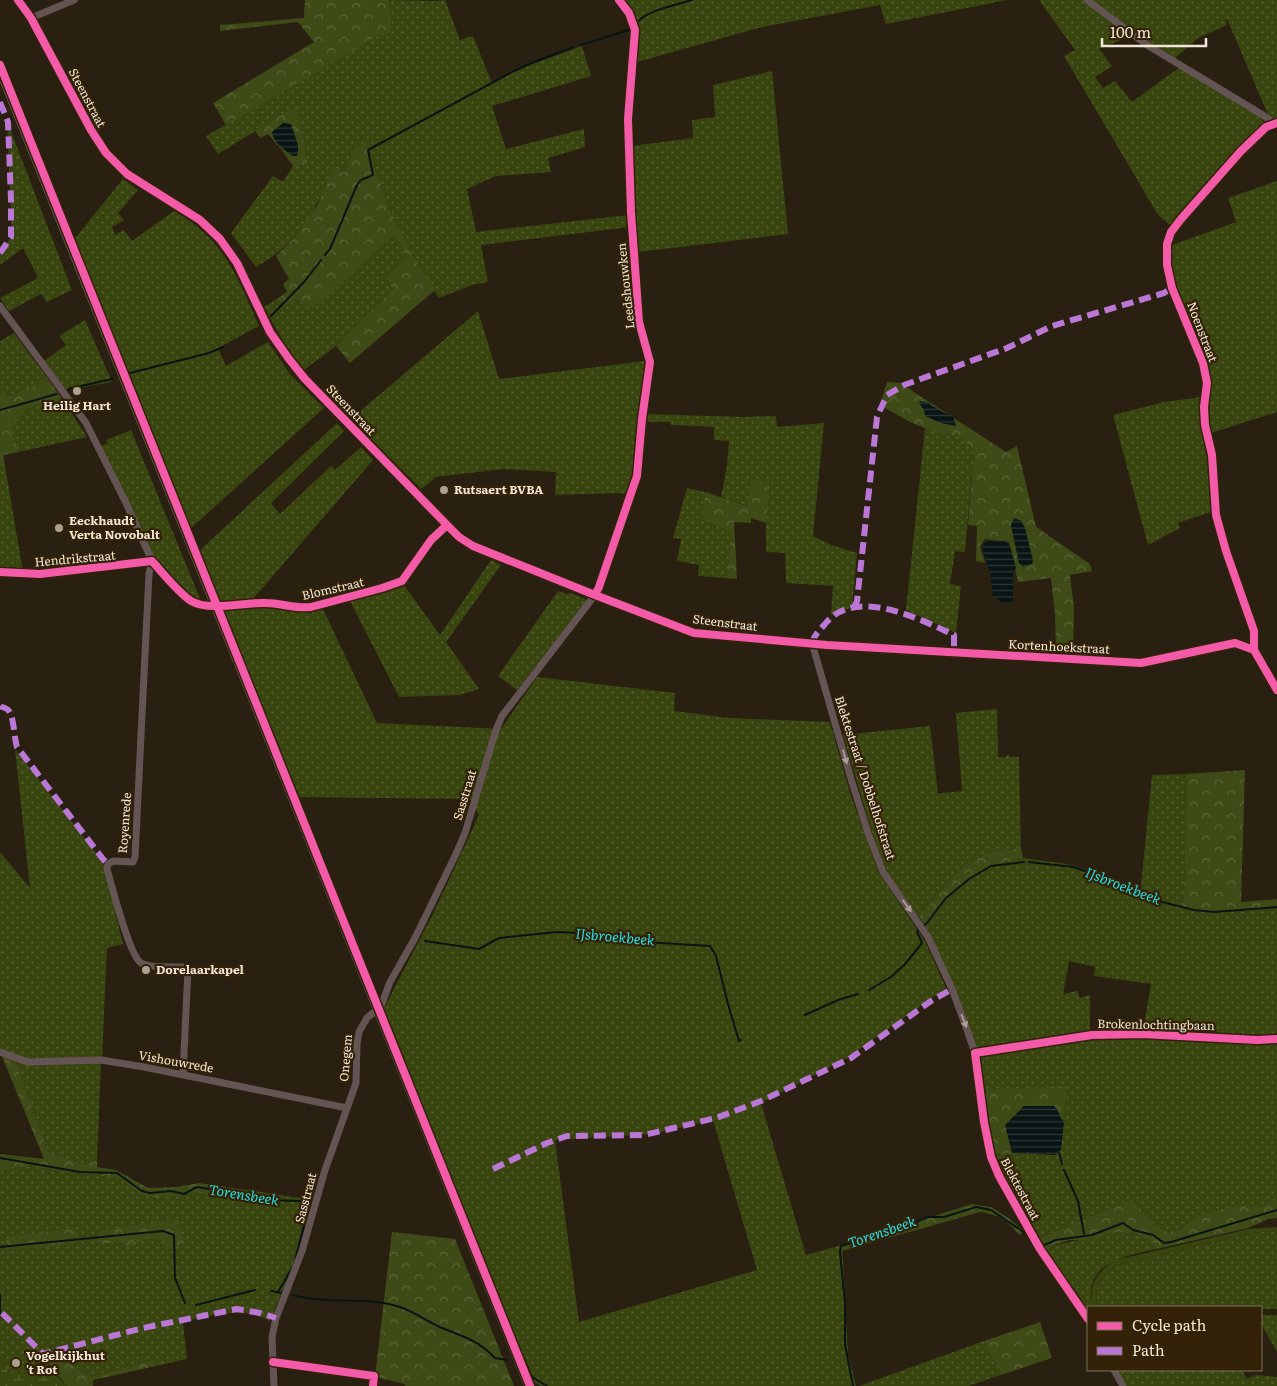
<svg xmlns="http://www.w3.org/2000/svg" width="1277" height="1386" viewBox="0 0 1277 1386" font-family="Literata,serif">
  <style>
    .grass { fill: url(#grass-dots); fill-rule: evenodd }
    .forest { fill: url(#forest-crowns) }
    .wetland { fill: url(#wetland-marsh) }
    .garden { fill: #39450f }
    .water { fill: url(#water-rules) }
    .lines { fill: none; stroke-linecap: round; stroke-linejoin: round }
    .stream { stroke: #091514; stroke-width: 2 }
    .street { stroke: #655454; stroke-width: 7 }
    .secondary { stroke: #6a5556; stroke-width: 10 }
    .rail-casing { stroke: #635752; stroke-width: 4 }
    .rail { stroke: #332208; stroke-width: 2; stroke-dasharray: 5.5; stroke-linecap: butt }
    .quiet { stroke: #ba77d6; stroke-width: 6; stroke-dasharray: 12 6; stroke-linecap: butt }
    .cycleway-casing { stroke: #332208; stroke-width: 11 }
    .cycleway { stroke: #f35aa7; stroke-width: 8 }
    .oneway { fill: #ab9c95 }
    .poi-dot { fill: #aba091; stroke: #332208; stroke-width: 2 }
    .labels { text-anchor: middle; stroke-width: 4.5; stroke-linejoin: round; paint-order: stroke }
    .street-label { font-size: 12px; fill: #f1e5d6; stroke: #332208 }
    .poi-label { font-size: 12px; font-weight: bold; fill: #f1e5d6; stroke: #332208; text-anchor: start }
    .water-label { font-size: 14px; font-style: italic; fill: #26dfe4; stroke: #332208 }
  </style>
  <defs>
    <pattern id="grass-dots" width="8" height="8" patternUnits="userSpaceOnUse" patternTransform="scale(1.25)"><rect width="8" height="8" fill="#39450f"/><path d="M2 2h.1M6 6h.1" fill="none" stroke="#566031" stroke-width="1.8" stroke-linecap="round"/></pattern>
    <pattern id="forest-crowns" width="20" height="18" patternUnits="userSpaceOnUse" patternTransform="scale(1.25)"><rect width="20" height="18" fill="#3f4b17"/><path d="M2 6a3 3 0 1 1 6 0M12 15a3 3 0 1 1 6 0" fill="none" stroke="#5b6538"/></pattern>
    <pattern id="wetland-marsh" width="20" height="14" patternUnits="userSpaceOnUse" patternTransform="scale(1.25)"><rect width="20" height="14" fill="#39450f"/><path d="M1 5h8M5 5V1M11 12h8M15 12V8" fill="none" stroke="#566031"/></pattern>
    <pattern id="water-rules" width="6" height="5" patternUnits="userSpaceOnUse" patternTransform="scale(1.25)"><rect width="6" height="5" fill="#091514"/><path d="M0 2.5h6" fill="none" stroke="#2d3735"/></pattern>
  </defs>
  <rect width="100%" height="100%" fill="#292012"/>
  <path class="grass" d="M392 0 438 1 445 0 460 40 473 36 492 83 519 69 582 46 591 76 492 106 506 149 584 129 585 147 548 158 551 172 496 176 467 189 476 232 629 215 630 227 481 245 488 282 472 285 439 298 414 258 389 207 368 150 354 148 344 172 334 168C314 213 301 241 256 267L231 233 273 176 283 182 293 166 308 165 295 107 218 154 206 136 378 36 392 33 389 1Z
    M621 0H1007L886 24 880 5 762 27 637 62 638 23Z
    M1039 0H1084L1133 35 1099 49 1112 66 1095 77 1103 88 1115 81 1132 102 1180 67 1261 117 1264 124 1238 150 1174 225 1171 226 1158 215 1064 56 1075 50Z
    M1090 0H1277V119L1269 117 1227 19 1225 20 1227 25 1198 38 1175 58 1137 35Z
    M772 71 788 234 638 252 632 146 693 138 692 120 715 117 713 85Z
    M7 121 72 290 47 302 41 294 9 311 0 298 38 278 23 248 0 265V252L12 236Z
    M123 179 138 190 118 213 124 220 112 227 115 235 124 230 132 241 174 211C224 239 237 276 259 326L218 348 226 366 268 342 290 374 324 408 189 530 82 270 72 242Z
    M1277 181V412L1211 433C1210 429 1208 423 1208 418 1207 403 1213 388 1210 372 1207 359 1200 349 1194 337 1182 309 1165 276 1172 245L1236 222 1228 198Z
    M395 233 406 256 386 278 393 289 336 346 304 370 284 343 264 307 277 299 284 307 295 299 315 308Z
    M478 311 499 379 645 361 637 424 635 468 628 494 617 493 555 495 556 472 503 469 436 477 421 489 351 419Z
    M85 320 112 382 66 390 44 361 66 345 59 336Z
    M14 333 49 380 7 398 5 391 0 393V341Z
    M1202 397 1201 421 1210 462 1214 511 1178 523 1180 528 1148 545 1113 415 1164 402Z
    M44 403 51 411 65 403 87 437 18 452 10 428 25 410Z
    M647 414 743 417 776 416 777 427 824 423 813 536 831 545 857 553 852 608 842 610 834 616 831 615 833 586 786 583 785 553 766 552V510L770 482 748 506 721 497 727 466 729 441 714 440V427L671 425 670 422H647Z
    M337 423 344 431 271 503 280 514 331 466 335 470 361 447 373 460 253 599 219 602 198 552Z
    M925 428 937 433 960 437 974 451 965 552 955 551 950 584 961 586 956 633 906 610Z
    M131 430 201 601H195L188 596 158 566 101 446 108 443 106 440Z
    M0 466H5L23 572 0 569Z
    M687 488 705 492 702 519 731 532 727 578 698 576 699 565 677 561 681 539 673 538Z
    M491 560 501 565 446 642 479 689 460 695 399 697 350 601 404 585 440 635Z
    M558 591 567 594 571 593 587 600 517 690 498 676Z
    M249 607H274L298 612 323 609 377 723 501 729 537 677 675 693 674 711 729 718 830 722 850 793 878 871 926 943 946 988 847 1058 761 1103 806 1255 842 1245 848 1354 856 1386H541L533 1382 383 1010 434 912 479 815 470 799 298 797 216 609ZM713 1120 757 1270 579 1322 555 1140 652 1134Z
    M997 709 998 757H1006V755H1009V757H1019L1021 848 989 852 964 865 919 917 888 875 874 839 843 735 930 726 938 793 940 794 942 793 962 791 956 713Z
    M15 749 103 862 123 944 107 948 102 1059H28L0 1050V852L30 888Z
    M1187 774 1184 896 1180 908 1235 912 1277 908V1038L1143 1031 1151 984 1094 976 1095 967 1069 961 1063 994 1077 991 1080 998 1090 995V1032L1055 1039 977 1050C964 1007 946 967 926 927L955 891 984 869 1023 858 1067 864 1106 876 1140 896 1152 775Z
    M1145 1036 1224 1043H1277V1195L1263 1206H1235L1198 1215 1177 1230 1167 1232 1155 1226 1132 1199 1040 1238 1020 1207 993 1153 1066 1087 983 1090 979 1055 1087 1037Z
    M15 1060 101 1063 97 1160 84 1164 48 1152Z
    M32 1166 58 1171 119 1178 139 1194 173 1197 194 1193 259 1204 261 1192 311 1200 292 1267 270 1321C241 1306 213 1315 183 1322L187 1359 156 1366 155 1359 91 1377 73 1365 43 1357 53 1372 8 1373 3 1360 0 1361V1171Z
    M1277 1231V1309H1261V1307H1099C1091 1289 1102 1274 1118 1265L1250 1233Z
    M1117 1232 1138 1234 1161 1248C1130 1255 1080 1262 1093 1307H1088V1312L1044 1248C1068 1241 1093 1238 1117 1232Z
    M1261 1315H1277V1352L1261 1324Z
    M984 1341 1001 1375 968 1386H859Z
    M1117 1370H1242L1247 1379 1256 1375 1277 1377V1386H1127Z"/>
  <path class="forest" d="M305 0H389L392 33 378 36 226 125 213 103 314 42 298 22 220 31V25L304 18Z
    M296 106 308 165 293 166 281 149 268 134 260 138 255 131Z
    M368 142 370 149 368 150 389 207 414 258 435 290 350 363 336 346 393 289 386 278 406 256 395 234 315 308 295 299 284 307 277 299 287 292 283 284 289 279 276 256 295 237 317 206 334 167 344 172 354 148Z
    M49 380 65 403 51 411 44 403 25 410 11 428 18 452 3 455 5 466H0V393L5 391 7 397Z
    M887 382 900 383 1006 452 1017 446 1036 527 1090 564 1092 571 1070 575 1074 609 1073 652 1056 650 1055 614 1051 578 1018 582 1009 542 985 539 980 546 985 563 976 561 977 526 968 525 974 451 960 437 937 433 910 422 880 405Z
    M753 480 770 482 766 523 751 518V523L734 522 737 579 727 578 731 532 702 519 705 492 747 506Z
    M1245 770 1241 902 1277 899V908L1235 912 1180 909 1184 896 1187 774Z
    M1021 848 1023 858 984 869 955 891 926 927 919 917 964 865 989 852Z
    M1 1054 15 1060 48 1152 84 1164 97 1160V1167L116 1170 148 1188 176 1187 199 1183 261 1192 259 1204 194 1193 173 1197H150L139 1194 119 1178 58 1171 32 1166 0 1171V1154L44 1159Z
    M1066 1086 1060 1156 993 1153 983 1090Z
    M1277 1195V1218L1268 1219 1248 1228 1161 1248 1138 1234 1117 1232 1086 1240H1070L1044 1248 1040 1238 1132 1199 1155 1226 1167 1232 1178 1230 1198 1215 1235 1206H1263Z
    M972 1204 991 1207 1007 1217 1024 1231 1019 1235C1007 1220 1000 1215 980 1212L842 1251V1245Z
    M178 1220 184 1240 179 1246 166 1250 163 1240 147 1237 129 1248 118 1241 104 1244 97 1241 98 1233 120 1227Z
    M74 1229 78 1234V1242L41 1248 8 1249 6 1241 11 1236Z
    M392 1232 455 1239 514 1386H405V1384L375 1377Z
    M1040 1322 1052 1358 1001 1375 984 1341Z
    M63 1352 73 1365 91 1377 155 1359 156 1366 93 1380V1386H67L43 1357Z"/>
  <path class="wetland" d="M3 1360 8 1373 53 1372 67 1386H0V1361Z"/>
  <path class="garden" d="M1277 1227V1231L1250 1233 1118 1265C1102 1274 1091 1289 1099 1307H1093C1087 1286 1098 1270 1116 1260L1249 1229Z"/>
  <path class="water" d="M283 123 291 124C294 135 301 145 297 156H293C285 151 273 142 272 132Z
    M920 401 930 403V405C938 408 944 414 953 416L956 426 941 423 925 416 924 410 919 403Z
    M1014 518 1021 521 1025 528 1033 560 1032 564 1023 567 1019 563 1011 526Z
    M988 541H1005L1010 546 1016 568 1013 575V601L1011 603H1003L993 596 990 573 982 549 984 543Z
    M1024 1106H1054C1059 1110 1059 1117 1064 1122L1061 1150 1055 1155 1012 1153 1005 1125Z"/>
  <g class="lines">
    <path class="stream" d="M639 21C646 11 679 4 692 0
      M581 45 632 29
      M325 255 330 249 357 185 361 180 373 175 368 150 512 72 534 62 574 47
      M271 316 305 281 321 260
      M130 373 209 353 223 347
      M68 389 112 379
      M0 410 57 394
      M1029 862 1073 867 1114 881 1140 895 1162 902 1194 910 1214 912 1277 907
      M924 925 927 923 946 898 969 879 991 866 1024 862
      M425 941 479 949 499 938 557 932 599 934 644 942 710 946 716 956 728 1004 739 1041 741 1040
      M869 990 891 977 905 964 922 943 917 932 919 929
      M805 1015 838 1000 858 994
      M1059 1153 1062 1164
      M0 1158 80 1172 117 1173 142 1191 150 1193 171 1191 184 1194 197 1187 251 1196 264 1200 299 1201 308 1204V1209L296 1257
      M1064 1170 1078 1201 1084 1234
      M1044 1245 1056 1240 1092 1235 1123 1223 1133 1230 1153 1235 1164 1243 1171 1242 1277 1210
      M0 1247 163 1231 174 1235 175 1278 185 1303
      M271 1291 282 1293
      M278 1292 292 1268
      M0 1295V1316
      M293 1295C328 1305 366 1296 400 1307 415 1312 428 1322 442 1328 464 1337 478 1340 495 1358L507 1360
      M196 1305 255 1290
      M519 1356 523 1357 532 1377 547 1386
      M853 1386 845 1344V1304L840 1252 841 1246 912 1224 927 1217H944L976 1207 991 1210 1025 1233"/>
    <path class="street" d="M1087 0 1147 45 1263 115 1273 123
      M31 18 74 0
      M0 306 86 423 126 503 152 561 184 596 192 602 204 605H219L266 603 301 608 322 605 382 588 402 581 431 540 447 525
      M152 561 149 574 135 857 133 862 113 861 108 864 107 869C112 886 129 955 141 963 149 968 174 967 184 967L188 969 183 1074
      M0 572 40 574 152 561
      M812 643 851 779 868 833 883 872 928 937 952 989 966 1027 975 1053 984 1122 991 1157 999 1176 1040 1249 1088 1319
      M1254 650V631L1226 551 1216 515 1212 455 1205 425 1204 407 1207 383 1203 363 1172 288 1167 265V244L1171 232 1181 219 1241 151 1266 127 1277 123
      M0 1052 28 1062 101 1060 144 1067 347 1108
      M975 1053 1092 1035 1142 1034 1257 1040 1277 1039
      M1114 1370 1123 1386
      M274 1386 272 1337 276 1318 302 1251 325 1170 356 1083 357 1044 359 1032 367 1018 381 1006 390 982 415 938 456 854 465 833 496 730 502 716 595 595 599 587 637 476 642 419 650 362 639 322 631 212 628 119 635 30 629 13 619 0"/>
    <path class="secondary" d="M18 0 31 18 91 130 106 153 127 174 200 220 220 239 237 263 270 332 289 359 305 379 447 525 459 537 473 546 595 595 694 633 827 645 1141 663 1235 643 1254 650 1277 690"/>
    <defs>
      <path id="rail" d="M0 77 526 1386"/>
    </defs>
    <use href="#rail" class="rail-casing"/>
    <use href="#rail" class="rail"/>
    <path class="quiet" d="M0 102 8 122 11 200V237L0 253
      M854 607 857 601 877 417 887 395 904 385 1007 348 1052 326 1164 293 1172 288
      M812 643C814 635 820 630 825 624 855 586 920 619 954 635V652
      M0 706C1 707 7 708 8 710 14 715 14 738 17 747L103 859 108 864
      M493 1169 547 1143 567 1136 644 1135 716 1118 761 1101 851 1058 931 1001 952 989
      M2 1313 43 1354 143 1328 237 1309 260 1313 276 1318"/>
    <defs>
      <path id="cycleway" d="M18 0 31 18 91 130 106 153 127 174 200 220 220 239 237 263 270 332 289 359 305 379 447 525 459 537 473 546 595 595 694 633 827 645 1141 663 1235 643 1254 650 1277 690
        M0 65 530 1386
        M0 572 40 574 152 561C162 572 181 596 193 602 211 611 245 602 266 603 281 603 296 609 311 607L382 588 402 581 431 540 447 525
        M595 595 599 587 637 476 642 419 650 362 639 322 631 212 628 119 635 30 629 13 619 0
        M1254 650V631L1226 551 1216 515 1212 455 1205 425 1204 407 1207 383 1203 363 1172 288 1167 265V244L1171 232 1181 219 1241 151 1266 127 1277 123
        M1088 1319 1040 1249 999 1176 991 1157 984 1122 975 1053 1092 1035 1142 1034 1257 1040 1277 1039
        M273 1362 374 1376 373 1386"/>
    </defs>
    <use href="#cycleway" class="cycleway-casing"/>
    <use href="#cycleway" class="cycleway"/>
  </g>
  <defs><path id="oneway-solid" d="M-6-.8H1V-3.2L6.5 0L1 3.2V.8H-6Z" transform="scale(1.25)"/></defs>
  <g class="oneway">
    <use href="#oneway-solid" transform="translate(845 757) rotate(74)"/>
    <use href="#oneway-solid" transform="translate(907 906) rotate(54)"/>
    <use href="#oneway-solid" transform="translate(964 1021) rotate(69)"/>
  </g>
  <g class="poi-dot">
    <circle cx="77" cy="391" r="5"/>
    <circle cx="444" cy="490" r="5"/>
    <circle cx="59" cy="528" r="5"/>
    <circle cx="146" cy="970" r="5"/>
    <circle cx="16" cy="1363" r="5"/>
  </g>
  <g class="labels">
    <g class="street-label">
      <text transform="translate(87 98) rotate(62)" y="4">Steenstraat</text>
      <text transform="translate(626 286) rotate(-96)" y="4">Leedshouwken</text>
      <text transform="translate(1202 332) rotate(69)" y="4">Noenstraat</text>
      <text transform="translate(351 410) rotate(46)" y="4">Steenstraat</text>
      <text transform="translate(75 559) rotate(-5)" y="4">Hendrikstraat</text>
      <text transform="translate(333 589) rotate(-13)" y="4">Blomstraat</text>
      <text transform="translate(725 623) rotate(7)" y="4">Steenstraat</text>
      <text transform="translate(1059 647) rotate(3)" y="4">Kortenhoekstraat</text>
      <text transform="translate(865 778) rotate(72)" y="4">Blektestraat / Dobbelhofstraat</text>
      <text transform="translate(465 795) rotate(-73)" y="4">Sasstraat</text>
      <text transform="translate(125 823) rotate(-86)" y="4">Royenrede</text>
      <text transform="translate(1156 1025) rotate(1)" y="4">Brokenlochtingbaan</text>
      <text transform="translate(346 1058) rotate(-85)" y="4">Onegem</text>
      <text transform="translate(176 1062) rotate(10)" y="4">Vishouwrede</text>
      <text transform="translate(1020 1189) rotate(62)" y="4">Blektestraat</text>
      <text transform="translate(306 1198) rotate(-75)" y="4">Sasstraat</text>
    </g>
    <g class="poi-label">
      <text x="77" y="410" text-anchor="middle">Heilig Hart</text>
      <text x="454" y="494">Rutsaert BVBA</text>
      <text x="69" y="525">Eeckhaudt<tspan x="69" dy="14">Verta Novobalt</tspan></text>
      <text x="156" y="974">Dorelaarkapel</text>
      <text x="26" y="1360">Vogelkijkhut<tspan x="26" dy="14">'t Rot</tspan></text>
    </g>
    <g class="water-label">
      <text transform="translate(1123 886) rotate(21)" y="5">IJsbroekbeek</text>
      <text transform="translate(615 937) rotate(5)" y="5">IJsbroekbeek</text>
      <text transform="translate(244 1195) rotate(9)" y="5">Torensbeek</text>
      <text transform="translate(882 1232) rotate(-19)" y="5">Torensbeek</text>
    </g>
  </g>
  <rect x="1087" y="1306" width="175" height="65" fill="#332208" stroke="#7f705a"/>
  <rect x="1097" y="1322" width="25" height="8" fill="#f35aa7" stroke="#7f705a"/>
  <text x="1132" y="1331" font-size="15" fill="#f1e5d6">Cycle path</text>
  <rect x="1097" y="1347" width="25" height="8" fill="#ba77d6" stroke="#7f705a"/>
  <text x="1132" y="1356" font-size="15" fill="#f1e5d6">Path</text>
  <path d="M1102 38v8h104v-8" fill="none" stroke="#f1e5d6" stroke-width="2.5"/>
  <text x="1110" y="38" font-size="15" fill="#f1e5d6" stroke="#332208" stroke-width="4" paint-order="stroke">100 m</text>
</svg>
